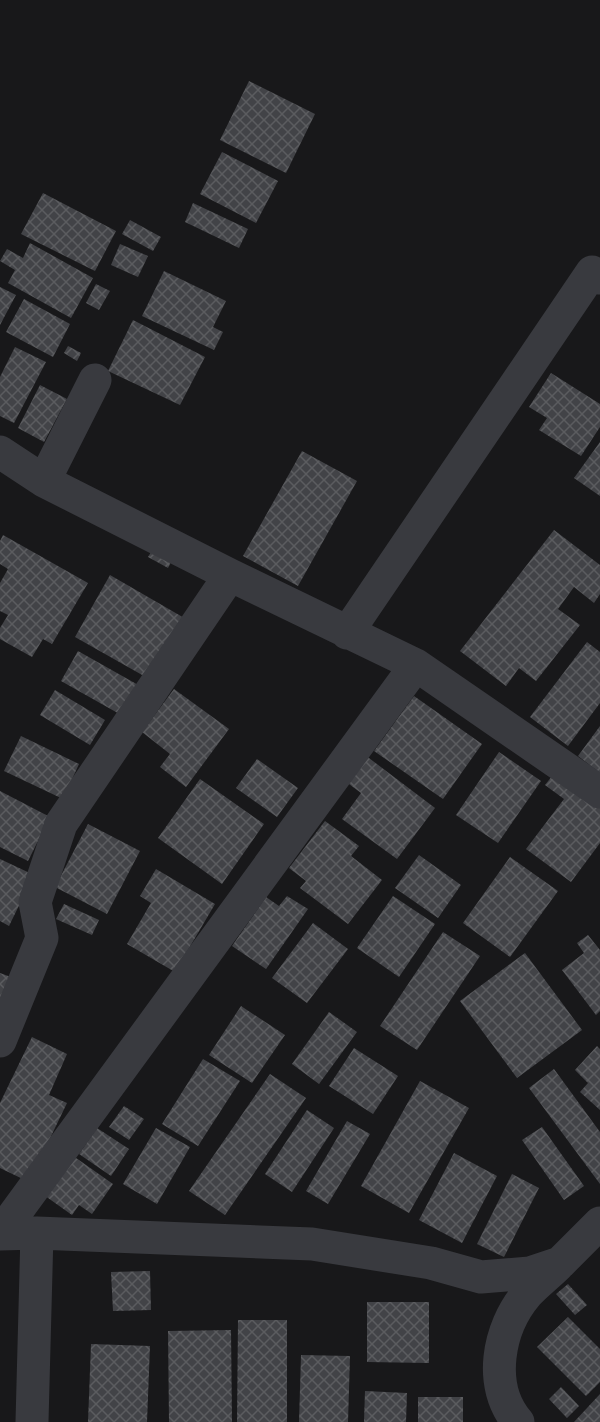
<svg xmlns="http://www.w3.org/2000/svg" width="600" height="1422" viewBox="0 0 600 1422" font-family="'IBM Plex Sans',sans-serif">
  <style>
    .building { fill: url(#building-cross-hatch) }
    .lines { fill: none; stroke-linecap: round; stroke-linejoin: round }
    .minor { stroke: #393a3f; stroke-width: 33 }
  </style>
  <defs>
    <pattern id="building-cross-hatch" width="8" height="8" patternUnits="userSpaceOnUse" patternTransform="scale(1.5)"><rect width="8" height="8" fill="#424347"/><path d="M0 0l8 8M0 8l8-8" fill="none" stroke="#5b5c5f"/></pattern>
  </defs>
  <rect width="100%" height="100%" fill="#18181a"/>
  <path class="building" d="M249 81 315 114 286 173 220 140Z
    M222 152 278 181 256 223 200 194Z
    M43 193 116 231 95 271 21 234Z
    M193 203 248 229 239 248 185 222Z
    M130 220 161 237 153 251 122 234Z
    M30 243 93 278 71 318 8 283 15 270 0 261 7 249 23 258Z
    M120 244 148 256 138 277 111 265Z
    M164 271 226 301 213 327 223 332 214 350 142 316Z
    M96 284 110 291 99 310 86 303Z
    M0 287 16 295 0 325Z
    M24 299 70 324 53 357 6 332Z
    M133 320 205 357 180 405 108 371Z
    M68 346 81 353 77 361 64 353Z
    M15 347 46 362 14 423 0 416V377Z
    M551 373 600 404V427L581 456 539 430 547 418 529 407Z
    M40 385 67 399 44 442 18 428Z
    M600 442V496L574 478Z
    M302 451 357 481 298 586 243 556Z
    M554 530 600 565V594L594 603 574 587 558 609 580 625 536 681 519 668 506 686 460 651Z
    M3 535 88 583 52 644 43 639 32 657 0 639V628L8 615 0 611V583L8 569 0 564V541Z
    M156 544 175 554 168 568 148 557Z
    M110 575 186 619 151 680 75 637Z
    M587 642 600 652V703L568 746 530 717Z
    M78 651 140 686 123 716 61 681Z
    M174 689 229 729 186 787 160 767 170 754 142 732Z
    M55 690 105 720 90 745 40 715Z
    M414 696 482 744 443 799 374 751Z
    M600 726V773L578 756Z
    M21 736 79 764 63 799 4 771Z
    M499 752 541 781 498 843 456 815Z
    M365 755 435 808 397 859 342 819 361 793 345 781Z
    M257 759 298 788 277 817 236 788Z
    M556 771 600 803V843L571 882 526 849 564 799 545 785Z
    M200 779 264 824 222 884 158 838Z
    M0 791 50 817 28 861 0 847Z
    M325 821 359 846 351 856 382 880 348 924 300 888 306 881 289 868Z
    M88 824 140 851 107 914 55 887Z
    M419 855 461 885 438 918 395 888Z
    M510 857 558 891 510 957 463 923Z
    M0 859 34 875 9 926 0 921Z
    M156 869 215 904 175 972 127 944 151 903 140 896Z
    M287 896 308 909 266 969 232 946 266 897 279 906Z
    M393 896 435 924 399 977 357 948Z
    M64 904 99 920 92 935 56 919Z
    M313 923 348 949 307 1003 272 978Z
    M443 932 480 956 417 1050 380 1026Z
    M588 935 600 950V1011L596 1015 562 970 584 953 577 943Z
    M525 953 582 1030 517 1078 460 1001Z
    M0 973 11 977 0 1005Z
    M241 1006 285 1035 252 1083 209 1055Z
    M329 1012 357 1032 319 1084 292 1064Z
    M32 1037 67 1054 49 1095 67 1103 29 1182 0 1168V1103Z
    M597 1046 600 1049V1110L580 1092 588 1083 575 1070Z
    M354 1048 398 1076 373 1114 329 1086Z
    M203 1059 240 1081 198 1146 162 1124Z
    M554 1069 600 1132V1184L529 1088Z
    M270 1074 306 1098 225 1215 189 1191Z
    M420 1081 469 1108 409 1213 361 1186Z
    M124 1106 144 1119 129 1140 109 1127Z
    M307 1110 334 1128 292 1192 265 1174Z
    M347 1121 370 1134 328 1204 306 1191Z
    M542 1127 584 1186 564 1200 522 1140Z
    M97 1128 129 1149 111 1176 79 1154Z
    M156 1128 190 1147 157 1204 123 1184Z
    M69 1153 113 1184 92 1214 79 1205 72 1215 41 1193Z
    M454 1153 497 1176 462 1243 419 1220Z
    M512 1174 539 1188 504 1257 477 1244Z
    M150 1271 151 1310 113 1311 111 1272Z
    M568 1284 587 1305 575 1315 556 1294Z
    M367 1302H429V1363L367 1362Z
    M568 1317 600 1349V1382L586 1396 537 1347Z
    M238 1320H287V1422H237Z
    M231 1330 232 1422H169L168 1331Z
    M91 1344 150 1346 147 1422H88Z
    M301 1355 350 1356 348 1422H299Z
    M561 1387 579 1406 567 1418 549 1399Z
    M365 1391 407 1393 406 1422H364Z
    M600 1394V1422H574Z
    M418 1397H463V1422H418Z"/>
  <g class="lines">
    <path class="minor" d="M0 452 44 481 230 575 416 665 600 792
      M44 481 95 380
      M347 633 592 272 600 278
      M0 1041 42 938 35 902 61 824 230 575
      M0 1234 416 665
      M0 1234 37 1233 312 1244 431 1263 481 1277 530 1273 560 1263 600 1223
      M32 1422 37 1233
      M518 1422C487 1386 498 1328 527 1294 536 1284 548 1275 558 1265"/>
  </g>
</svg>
